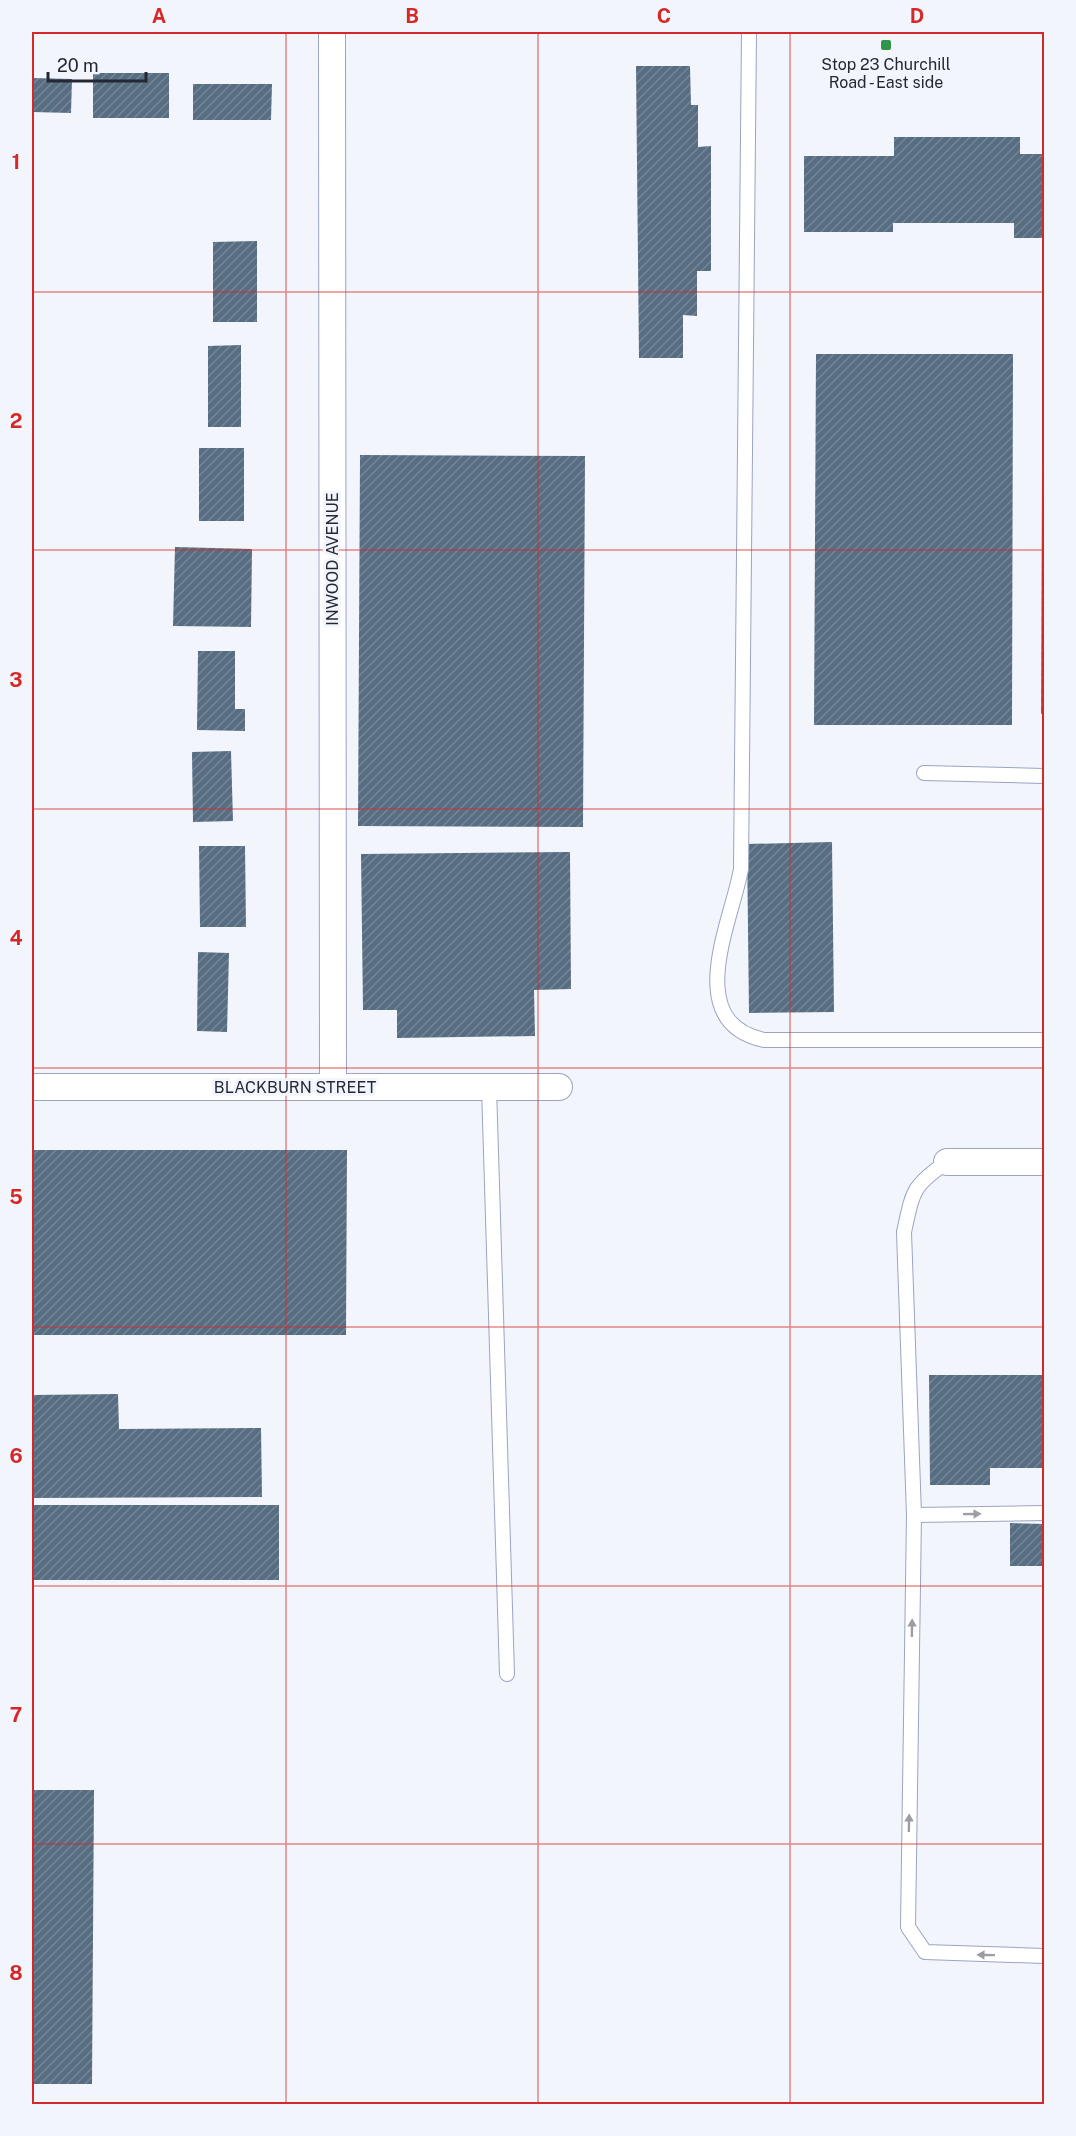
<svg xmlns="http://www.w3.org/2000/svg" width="1076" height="2136" viewBox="0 0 1076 2136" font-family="'Public Sans',sans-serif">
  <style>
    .building { fill: url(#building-hatch) }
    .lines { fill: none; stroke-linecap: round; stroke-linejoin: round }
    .lane-casing { stroke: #9ba4c1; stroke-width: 16 }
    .street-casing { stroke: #9ba4c1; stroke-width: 28 }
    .lane { stroke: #fff; stroke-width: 14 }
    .street { stroke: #fff; stroke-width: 26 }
    .oneway { fill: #9d9ea3 }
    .grid { fill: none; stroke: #d62828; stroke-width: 1.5; stroke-opacity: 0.55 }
    .poi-dot { fill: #329449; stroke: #f3f5fc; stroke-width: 2 }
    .labels { text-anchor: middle; stroke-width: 6; stroke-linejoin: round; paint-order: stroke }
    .poi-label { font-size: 16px; fill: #252833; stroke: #f3f5fc }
    .street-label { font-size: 16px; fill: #252833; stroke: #f3f5fc }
    .neatline { fill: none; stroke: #d62828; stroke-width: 2 }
    .grid-label { font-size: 20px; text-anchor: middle; font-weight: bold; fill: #d62828 }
  </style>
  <defs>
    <pattern id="building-hatch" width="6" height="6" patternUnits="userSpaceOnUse" patternTransform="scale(1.5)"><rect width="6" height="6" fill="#576d82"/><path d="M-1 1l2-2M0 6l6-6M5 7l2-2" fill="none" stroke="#768595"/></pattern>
  </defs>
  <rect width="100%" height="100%" fill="#f3f5fc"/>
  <path class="building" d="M636 66H690L691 105H698V147L711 146V271H697V316L683 315V358H639Z
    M93 73H169V118H93Z
    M32 78 72 79 71 113 32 112Z
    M193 84H272L271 120H193Z
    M894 137H1020V154H1044V238H1014V223H893V232H804V156H894Z
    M257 241V322H213V242Z
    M241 345V427H208V346Z
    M816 354H1013L1012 725H814Z
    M199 448H244V521H199Z
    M360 455 585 456 583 827 358 826Z
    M1042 466H1044V714H1041Z
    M175 547 252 549 251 627 173 626Z
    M198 651H235V709H245V731L197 730Z
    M231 751 233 821 193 822 192 752Z
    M832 842 834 1012 749 1013 747 844Z
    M199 846H245L246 927H200Z
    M570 852 571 989 534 990 535 1036 397 1038V1010H363L361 854Z
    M198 952 229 953 227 1032 197 1031Z
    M32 1150H347L346 1335H32Z
    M929 1375H1044V1468H990V1485H930Z
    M118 1394 119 1429 261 1428 262 1497 32 1498V1395Z
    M32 1505H279V1580H32Z
    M1010 1523 1044 1524V1566H1010Z
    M32 1790H94L92 2084H32Z"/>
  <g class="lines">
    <defs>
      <path id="lane" d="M749 32 741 869C732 921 681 1022 764 1040H1044
        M924 773 1044 776
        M489 1087 507 1674
        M947 1162C912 1186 913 1191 904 1232L914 1515 908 1927 925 1952 1044 1956
        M914 1515 1044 1513"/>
      <path id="street" d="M332 32 333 1087
        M32 1087H559
        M947 1162H1044"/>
    </defs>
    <use href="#lane" class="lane-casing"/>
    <use href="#street" class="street-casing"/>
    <use href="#lane" class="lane"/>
    <use href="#street" class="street"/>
  </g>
  <defs><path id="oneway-solid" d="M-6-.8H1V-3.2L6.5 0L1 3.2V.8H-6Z" transform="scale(1.5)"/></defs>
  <g class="oneway">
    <use href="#oneway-solid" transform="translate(972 1514) rotate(-1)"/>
    <use href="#oneway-solid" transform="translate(912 1628) rotate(-89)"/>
    <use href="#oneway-solid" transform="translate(909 1823) rotate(-89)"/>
    <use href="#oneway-solid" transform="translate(986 1955) rotate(-179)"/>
  </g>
  <path class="grid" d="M286 32V2104M538 32V2104M790 32V2104M32 292H1044M32 550H1044M32 809H1044M32 1068H1044M32 1327H1044M32 1586H1044M32 1844H1044"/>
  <rect class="poi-dot" x="880" y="39" width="12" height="12" rx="3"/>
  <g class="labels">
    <g class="poi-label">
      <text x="886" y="70">Stop 23 Churchill<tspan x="886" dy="18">Road - East side</tspan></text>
    </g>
    <g class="street-label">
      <text transform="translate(332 559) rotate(-90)" y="6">INWOOD AVENUE</text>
      <text x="295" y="1093">BLACKBURN STREET</text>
    </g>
  </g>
  <rect width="1076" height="2136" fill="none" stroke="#f3f5fc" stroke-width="66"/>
  <path d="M48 72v9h98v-9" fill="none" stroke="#252833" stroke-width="3"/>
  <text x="57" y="72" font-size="18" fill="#252833" stroke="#f3f5fc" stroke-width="4.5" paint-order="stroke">20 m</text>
  <rect x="33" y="33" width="1010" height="2070" class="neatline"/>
  <g class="grid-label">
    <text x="159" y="23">A</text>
    <text x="412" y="23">B</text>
    <text x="664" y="23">C</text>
    <text x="917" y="23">D</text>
    <text x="16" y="169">1</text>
    <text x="16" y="428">2</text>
    <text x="16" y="687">3</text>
    <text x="16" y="945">4</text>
    <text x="16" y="1204">5</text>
    <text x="16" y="1463">6</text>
    <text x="16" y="1722">7</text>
    <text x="16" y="1980">8</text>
  </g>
</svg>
